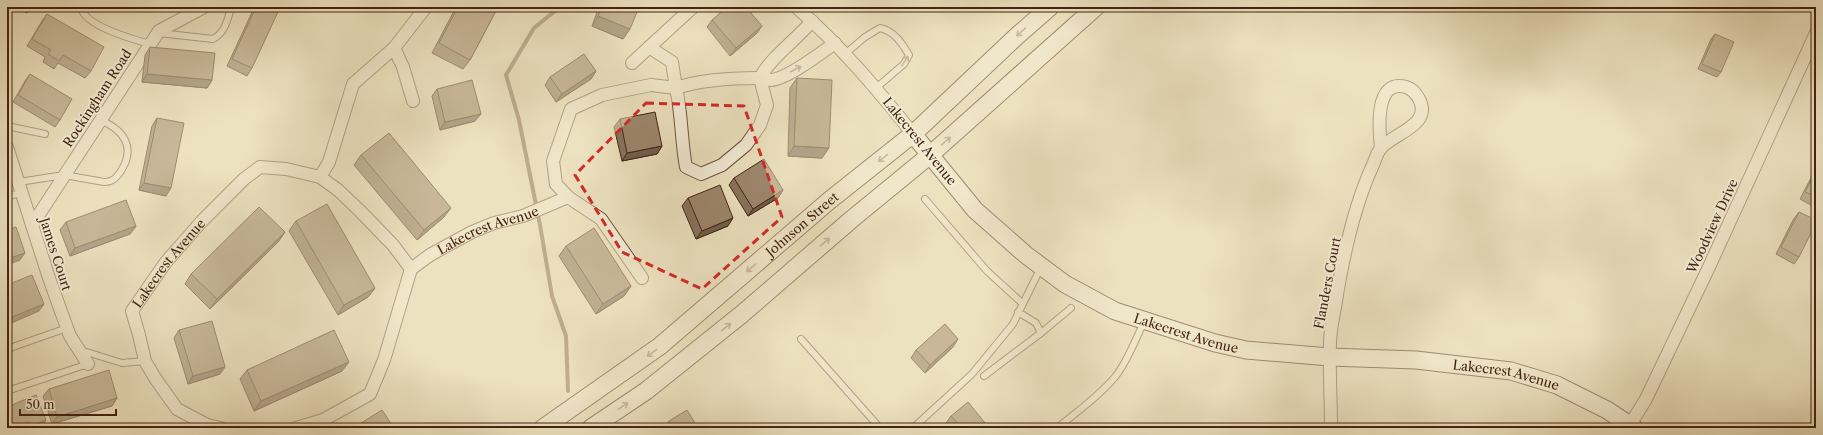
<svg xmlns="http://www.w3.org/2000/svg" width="1823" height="435" viewBox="0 0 1823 435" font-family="'Libre Caslon Text',serif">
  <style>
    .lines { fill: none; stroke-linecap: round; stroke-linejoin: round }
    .stream { stroke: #876f56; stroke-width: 4 }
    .lane-casing { stroke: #6e533d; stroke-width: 8 }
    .street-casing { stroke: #6e533d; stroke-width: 14 }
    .secondary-casing { stroke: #442311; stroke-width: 19 }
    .lane { stroke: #f3ecd6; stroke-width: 6 }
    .street { stroke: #f3ecd6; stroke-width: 12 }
    .secondary { stroke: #f3ecd6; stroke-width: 17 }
    .wall { fill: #86735d; stroke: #442311 }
    .shaded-wall { fill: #6d5e4c; stroke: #442311 }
    .building { fill: #9c866c; stroke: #442311 }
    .oneway { stroke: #9c8874 }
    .marked { fill: none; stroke: #d62828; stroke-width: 3; stroke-dasharray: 8 5; stroke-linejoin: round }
    .labels { text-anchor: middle; stroke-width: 4; stroke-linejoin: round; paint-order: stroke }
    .street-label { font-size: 13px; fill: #442311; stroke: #f3ecd6 }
  </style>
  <rect width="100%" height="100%" fill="#ede2c0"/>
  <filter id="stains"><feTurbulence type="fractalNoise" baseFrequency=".005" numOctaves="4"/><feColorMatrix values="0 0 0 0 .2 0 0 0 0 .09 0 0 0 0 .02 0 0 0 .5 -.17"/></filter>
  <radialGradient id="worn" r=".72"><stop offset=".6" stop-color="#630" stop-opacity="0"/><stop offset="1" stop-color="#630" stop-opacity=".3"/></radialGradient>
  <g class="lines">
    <path class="stream" d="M560 7 534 28 506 75 519 120 540 225 552 296 566 336 568 391"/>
    <defs>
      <path id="lane" d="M81 7C84 26 132 39 150 44
        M159 33 213 39C225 33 228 19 231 7
        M845 54 865 37 880 28C894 31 902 43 909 55L904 64 876 88
        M7 126 45 134
        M19 182 64 175 104 182C113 182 116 178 121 171 136 147 124 130 100 120
        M7 196 22 193
        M925 199 987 271 1022 303
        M1041 333 1071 308
        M801 339 880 428
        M7 349 67 328
        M80 350 122 363 145 361
        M984 376 1041 333 1036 323 1018 312
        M7 391 88 364
        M913 428 972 374 1013 324 1041 267
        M1057 428C1077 412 1099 396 1115 377 1128 361 1135 340 1144 322"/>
      <g id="street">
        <path d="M796 7C840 45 877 89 913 134"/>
        <path d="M649 47 672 62 676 88C700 80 733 78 759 78 763 78 767 80 771 80 787 79 821 53 835 43"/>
        <path d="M632 63 693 7"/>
        <path d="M413 101 403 67 394 48 426 7"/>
        <path d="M7 147 49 278 67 328 70 336 88 364"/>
        <path d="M320 177 329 162 353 84 394 48"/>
        <path d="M568 197 556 184 553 161 571 109 602 95 651 85 676 88C682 114 681 141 686 167L701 174 722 165 746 145 760 125 767 105 760 78C771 57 796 40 812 21"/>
        <path d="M32 225 159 31 204 7"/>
        <path id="s1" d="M411 269 430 255 472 232 494 223 523 216 568 197 601 219 642 278"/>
        <path id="s2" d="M221 428 207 425 177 409 155 378 145 361 139 335 132 311 166 262 202 221 244 179 260 167 286 169 320 177 338 190 360 211 393 245 411 269 384 360 370 394 323 420 296 428"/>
        <path d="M1331 428C1331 400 1329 371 1330 343 1330 331 1333 319 1335 307 1342 262 1353 209 1372 167 1375 161 1377 152 1381 148 1394 133 1433 125 1419 99 1416 93 1412 89 1406 87 1374 78 1379 130 1381 148"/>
        <path d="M1628 428 1646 399 1709 267 1816 33"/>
      </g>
      <g id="secondary">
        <path id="s3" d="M913 134 975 210 1026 255 1065 284 1115 311 1215 343 1246 350 1330 357 1416 360 1511 371 1557 385 1607 410 1634 428"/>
        <path id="s4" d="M543 428 660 346 830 200 913 134 1018 35 1050 7"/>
        <path d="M591 428 646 391 742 314 852 219 930 155 1096 7"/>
      </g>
    </defs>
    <use href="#lane" class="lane-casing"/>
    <use href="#street" class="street-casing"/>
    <use href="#secondary" class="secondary-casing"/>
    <use href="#lane" class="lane"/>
    <use href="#street" class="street"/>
    <use href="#secondary" class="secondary"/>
  </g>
  <path class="wall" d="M22 7H35L26 13Z
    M255 7H268L252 68 247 76 227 66 253 10Z
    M456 7H498L470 60 463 69 432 53Z
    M599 7H639L623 39 592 26Z
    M47 14 91 71 85 78 58 63 54 69 43 62 45 57 27 46 42 21Z
    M712 20 757 33 730 56 707 27Z
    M1715 34 1721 72 1717 77 1698 69 1711 39Z
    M150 47 212 80 207 88 142 82 145 55Z
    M596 71 591 79 556 102 545 85 550 77Z
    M30 74 60 120 55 127 13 102 25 81Z
    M797 78 822 158 788 156 790 88Z
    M437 89 475 121 440 130 432 96Z
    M157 118 166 196 139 190 152 126Z
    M620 119 662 146 657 154 622 161 614 127Z
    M361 155 444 217 417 240 354 165Z
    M1816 168V208L1800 199Z
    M734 178 783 190 778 198 748 216 729 185Z
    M688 198 728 226 696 239 682 206Z
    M1799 212V257L1794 264 1776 254 1793 220Z
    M296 221 375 288 368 297 338 315 289 231Z
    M66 222 136 226 130 234 70 256 60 230Z
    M285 232 278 242 210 309 185 284 191 274Z
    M566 246 631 286 624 296 596 314 559 256Z
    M179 330 220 374 188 384 174 338Z
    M953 347 925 373 911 358 916 350Z
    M247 370 342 371 254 411 240 379Z
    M49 389 117 398 112 406 52 424 43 396Z
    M7 407 46 420 40 428H7Z
    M951 416 989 428H950L946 423Z
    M669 421 698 428H665Z"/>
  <path class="shaded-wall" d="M30 7H35L26 13Z
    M598 16 630 29 623 39 592 26Z
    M762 26 757 33 730 56 736 48Z
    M596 71 591 79 556 102 562 94Z
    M147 74 212 80 207 88 142 82Z
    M481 114 475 121 440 130 445 122Z
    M662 146 657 154 622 161 627 153Z
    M794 146 829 148 822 158 788 156Z
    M144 183 171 188 166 196 139 190Z
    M783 190 778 198 748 216 753 209Z
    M451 208 444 217 417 240 424 230Z
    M733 218 728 226 696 239 702 231Z
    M136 226 130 234 70 256 75 248Z
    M285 232 278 242 210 309 217 299Z
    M25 253 20 260 7 265V259Z
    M631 286 624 296 596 314 603 304Z
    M375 288 368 297 338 315 344 305Z
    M44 304 39 311 7 325V319Z
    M958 339 953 347 925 373 930 365Z
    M349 362 342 371 254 411 261 401Z
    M225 367 220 374 188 384 193 376Z
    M117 398 112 406 52 424 57 417Z
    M46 420 41 428H29L30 426Z
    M28 422 24 428H13Z"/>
  <path class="building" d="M256 7H268L278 12 252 68 232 59Z
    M458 7H498L470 60 439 43Z
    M602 7H639L630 29 598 16Z
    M727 7H746L762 26 736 48 712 20Z
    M47 14 104 47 91 71 63 55 59 61 48 54 51 50 32 39Z
    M1715 34 1734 42 1721 72 1702 64Z
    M150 47 215 53 212 80 147 74Z
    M584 54 596 71 562 94 550 77Z
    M30 74 72 99 60 120 18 95Z
    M797 78 832 80 829 148 794 146Z
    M472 80 481 114 445 122 437 89Z
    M655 112 662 146 627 153 620 119Z
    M157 118 184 123 171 188 144 183Z
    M389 133 451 208 424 230 361 155Z
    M764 159 783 190 753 209 734 178Z
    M1816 171V197L1805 192Z
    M720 185 733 218 702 231 688 198Z
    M126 200 136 226 75 248 66 222Z
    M327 204 375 288 344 305 296 221Z
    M259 207 285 232 217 299 191 274Z
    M1799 212 1816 220V223L1799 257 1781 247Z
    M16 227 25 253 7 259V230Z
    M594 228 631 286 603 304 566 246Z
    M32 275 44 304 7 319V285Z
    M212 321 225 367 193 376 179 330Z
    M945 324 958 339 930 365 916 350Z
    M334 330 349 362 261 401 247 370Z
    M109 370 117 398 57 417 49 389Z
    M36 395 46 420 30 426 28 422 13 428H7V407Z
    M968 402 989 428H962L951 416Z
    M382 410 394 428H353Z
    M687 410 698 428H673L669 421Z"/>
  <defs><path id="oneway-shaft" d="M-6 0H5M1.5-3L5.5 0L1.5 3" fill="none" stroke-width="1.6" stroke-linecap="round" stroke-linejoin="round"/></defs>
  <g class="oneway">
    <use href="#oneway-shaft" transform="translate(1021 32) rotate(139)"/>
    <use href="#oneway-shaft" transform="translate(905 61) rotate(-57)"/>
    <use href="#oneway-shaft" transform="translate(796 69) rotate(-28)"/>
    <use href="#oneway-shaft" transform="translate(946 141) rotate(-42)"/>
    <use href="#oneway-shaft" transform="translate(883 158) rotate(142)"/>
    <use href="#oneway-shaft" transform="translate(825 242) rotate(-41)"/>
    <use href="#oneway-shaft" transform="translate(751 268) rotate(139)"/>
    <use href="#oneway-shaft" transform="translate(726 327) rotate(-39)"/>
    <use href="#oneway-shaft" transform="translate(652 353) rotate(144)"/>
    <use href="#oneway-shaft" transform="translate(623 406) rotate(-34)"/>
  </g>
  <path d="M0 0H1823V435H0ZM646 103 744 106 782 217 702 289 622 252 575 175Z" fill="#ede2c0" fill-opacity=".55" fill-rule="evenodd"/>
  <path class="marked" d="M646 103 744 106 782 217 702 289 622 252 575 175Z"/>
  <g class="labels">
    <g class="street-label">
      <text transform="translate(97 98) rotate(-57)" y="5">Rockingham Road</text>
      <text transform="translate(920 141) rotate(51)" y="5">Lakecrest Avenue</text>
      <text dy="5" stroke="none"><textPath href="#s4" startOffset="330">Johnson Street</textPath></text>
      <text transform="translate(1712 226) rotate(-65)" y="5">Woodview Drive</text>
      <text dy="5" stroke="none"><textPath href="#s1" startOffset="87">Lakecrest Avenue</textPath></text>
      <text transform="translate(56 254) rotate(72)" y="5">James Court</text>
      <text dy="5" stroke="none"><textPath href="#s2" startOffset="218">Lakecrest Avenue</textPath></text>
      <text transform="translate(1327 283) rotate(-79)" y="5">Flanders Court</text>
      <text dy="5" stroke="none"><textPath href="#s3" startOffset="346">Lakecrest Avenue</textPath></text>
      <text dy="5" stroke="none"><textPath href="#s3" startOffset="670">Lakecrest Avenue</textPath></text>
    </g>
  </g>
  <rect width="1823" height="435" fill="none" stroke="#ede2c0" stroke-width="24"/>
  <rect x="8" y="8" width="1807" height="419" fill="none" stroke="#442311" stroke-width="2"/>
  <rect x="12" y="12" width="1799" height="411" fill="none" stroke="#442311"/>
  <path d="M20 409v6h96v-6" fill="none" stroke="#442311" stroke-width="2"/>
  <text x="26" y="409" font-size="12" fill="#442311" stroke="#f3ecd6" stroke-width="3" paint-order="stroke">50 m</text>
  <rect width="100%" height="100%" filter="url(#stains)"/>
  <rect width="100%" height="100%" fill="url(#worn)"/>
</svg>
